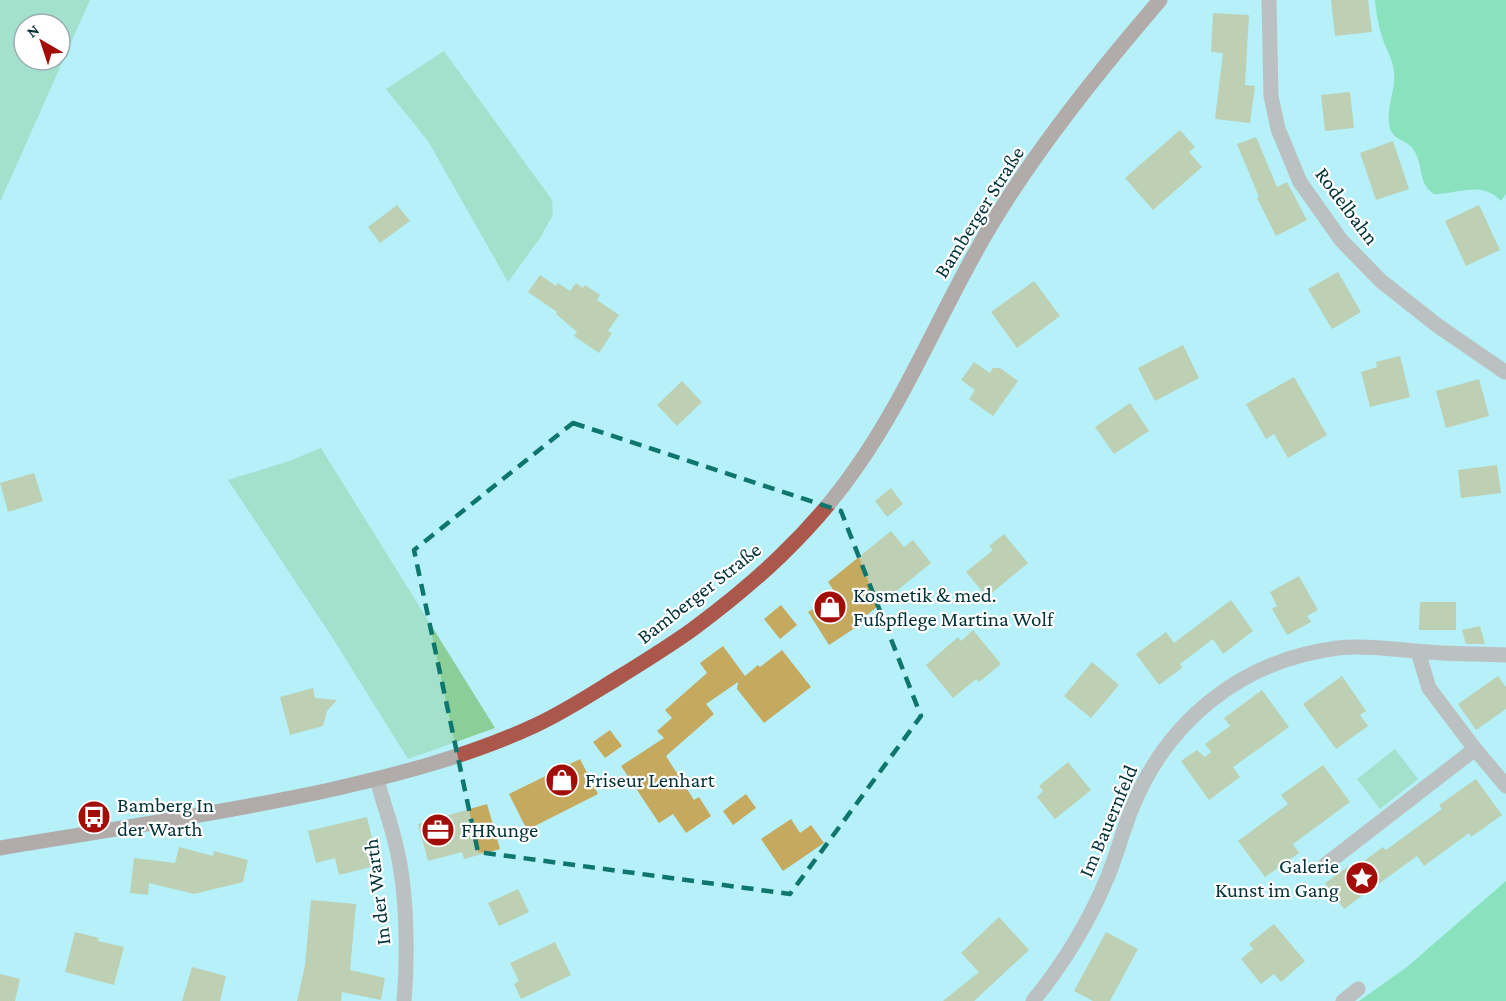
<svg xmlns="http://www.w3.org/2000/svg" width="1506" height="1001" viewBox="0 0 1506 1001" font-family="'Crimson Pro',serif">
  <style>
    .green { fill: #8cce97; fill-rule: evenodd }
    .forest { fill: #56cf75 }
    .building { fill: #c5a95f }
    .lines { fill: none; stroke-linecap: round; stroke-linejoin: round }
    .street { stroke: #c2867d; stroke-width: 15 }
    .secondary { stroke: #ac574b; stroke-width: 15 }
    .marked { fill: none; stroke: #0f766e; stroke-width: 4.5; stroke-dasharray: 12 8; stroke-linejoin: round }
    .labels { text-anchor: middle; stroke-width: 4.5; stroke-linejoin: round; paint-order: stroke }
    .street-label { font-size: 21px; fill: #013239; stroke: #fff }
    .poi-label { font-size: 21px; fill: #013239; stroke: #fff; text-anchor: start }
  </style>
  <rect width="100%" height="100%" fill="#b6f0f9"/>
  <path class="green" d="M0 0H90L0 202ZM24 24H60V60H24Z
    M444 51 552 200 553 215 540 238 508 282 428 141 386 89Z
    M321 448 495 728 408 759 332 637 228 480 289 461Z
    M1395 749 1418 779 1380 809 1357 779Z"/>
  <path class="forest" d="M1375 0H1506V194L1501 201C1482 180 1458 194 1434 194 1417 183 1424 164 1413 149 1407 140 1393 140 1390 128 1385 109 1396 91 1394 72 1393 59 1386 49 1382 37 1378 25 1376 12 1375 0Z
    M1506 881V1001H1359L1407 967Z"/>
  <path class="building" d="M1331 0H1368L1372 32 1335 36Z
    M1213 13 1249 15 1245 85 1255 86 1250 123 1215 119 1223 53 1211 52Z
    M1350 92 1354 128 1325 131 1321 95Z
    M1180 130 1195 147 1189 152 1202 167 1153 210 1125 178Z
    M1256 137 1277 187 1287 182 1307 220 1276 236 1257 198 1259 197 1237 144Z
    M1393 141 1409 189 1376 200 1360 153Z
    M397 205 410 221 380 243 368 227Z
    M1479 205 1500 250 1466 266 1445 221Z
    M1338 272 1361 312 1332 329 1308 289Z
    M540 275 556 286 558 283 570 291 576 283 583 288 585 285 600 295 597 300 619 315 608 331 612 333 599 353 574 336 577 332 556 314 557 312 528 292Z
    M1034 281 1060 316 1017 348 991 312Z
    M1183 345 1199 378 1155 401 1138 368Z
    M1400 356 1410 397 1370 407 1361 372 1377 367 1376 362Z
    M974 362 990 373 993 368H1000L1018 381 993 416 969 399 975 390 961 380Z
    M1294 377 1327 435 1288 458 1274 434 1266 439 1246 404Z
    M1479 379 1489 416 1446 428 1436 391Z
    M682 381 702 402 677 426 657 405Z
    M1130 403 1149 431 1114 454 1095 427Z
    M1497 465 1501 493 1461 498 1458 470Z
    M34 473 43 501 8 512 0 483Z
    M891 488 903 504 887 517 875 501Z
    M891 531 904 547 913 540 931 563 862 619 864 622 829 645 808 612 836 594 828 582Z
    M1004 534 1028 563 987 597 966 572 993 550 989 546Z
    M1299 576 1318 610 1307 616 1311 622 1287 635 1272 609 1277 606 1270 592Z
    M1231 600 1253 631 1223 654 1213 639 1180 664 1182 668 1159 685 1136 654 1166 632 1174 643Z
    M1420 602H1456V630H1419Z
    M781 605 797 625 780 639 764 619Z
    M1480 626 1485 644H1466L1462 630Z
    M973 630 1001 664 979 682 976 679 953 698 926 665 958 637 961 641Z
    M723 646 745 676 758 665 760 667 782 650 811 687 764 723 737 689 738 682 706 704 714 714 666 756 694 800 699 797 711 816 686 833 673 814 659 823 621 766 664 738 657 731 672 718 665 710 707 673 700 663Z
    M1092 662 1119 685 1091 718 1064 696Z
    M1342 676 1366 711 1360 715 1368 726 1336 749 1303 704Z
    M1498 676 1506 687V709L1476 730 1458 704Z
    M313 688 315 698 337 700 327 711 323 726 290 735 280 697Z
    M1262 690 1289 727 1233 767 1240 777 1209 800 1181 761 1197 750 1205 757 1211 752 1205 744 1230 726 1224 718Z
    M610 730 622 746 605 758 593 742Z
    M580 759 598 794 527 830 509 794Z
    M1068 762 1091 790 1055 819 1037 797 1043 791 1039 786Z
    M1323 765 1350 802 1293 844 1299 853 1265 877 1238 841 1288 804 1281 795Z
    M1476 779 1502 815 1471 837 1469 833 1424 866 1417 856 1344 909 1325 883 1349 866 1352 870 1383 847 1386 850 1442 809 1439 805Z
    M746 794 756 808 733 825 723 811Z
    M487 804 500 849 464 859 462 852 428 861 418 824Z
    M367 817 374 847 366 849 371 867 339 875 335 858 316 863 308 831Z
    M791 819 800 833 811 825 824 843 783 871 761 839Z
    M179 847 213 856 214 851 248 860 243 882 194 894 149 883 148 895 130 893 134 858 175 863Z
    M518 889 529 912 499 926 488 903Z
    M311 900 356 904 350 970 385 978 381 1000 342 992 341 1001H297L305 965Z
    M999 917 1029 950 974 1001H943L979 972 961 953Z
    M1274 924 1305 961 1281 982 1274 974 1261 984 1241 959 1253 949 1249 944Z
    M75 932 99 938 98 941 124 947 114 985 65 972Z
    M1106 932 1138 949 1110 1001H1093L1074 991Z
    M555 942 571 975 521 999 514 984 519 981 510 963Z
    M192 967 226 976 220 1001H182Z
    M0 974 20 979 15 1001H0Z"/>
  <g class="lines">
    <path class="street" d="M1269 0 1271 96 1278 129 1300 182 1341 240 1381 281 1438 326 1505 372
      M1418 652 1429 688 1475 749
      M377 779C383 803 392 826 397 850 407 893 408 957 404 1001
      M1325 865 1475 749 1506 786
      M1033 1001C1064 963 1089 922 1108 876 1117 854 1123 830 1132 808 1168 719 1243 660 1338 648 1362 645 1390 649 1415 651 1445 654 1476 654 1506 655
      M1343 1001 1358 989"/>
    <path class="secondary" d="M0 848C108 830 217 814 325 791 396 775 470 756 536 725 564 712 590 695 616 679 642 663 668 647 693 629 755 583 812 532 856 468 908 395 943 305 990 227 1037 148 1100 70 1160 0"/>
  </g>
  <path d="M0 0H1506V1001H0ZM573 423 841 511 921 716 790 894 478 852 414 550Z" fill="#b6f0f9" fill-opacity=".55" fill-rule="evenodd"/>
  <path class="marked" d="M573 423 841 511 921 716 790 894 478 852 414 550Z"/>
  <defs>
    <symbol id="shop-disc" viewBox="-11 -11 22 22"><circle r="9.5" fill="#a30d08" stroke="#fff"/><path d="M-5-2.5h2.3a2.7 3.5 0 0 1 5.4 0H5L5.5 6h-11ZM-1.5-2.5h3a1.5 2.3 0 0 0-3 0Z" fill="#fff"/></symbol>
    <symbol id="bus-disc" viewBox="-11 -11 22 22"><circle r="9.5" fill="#a30d08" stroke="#fff"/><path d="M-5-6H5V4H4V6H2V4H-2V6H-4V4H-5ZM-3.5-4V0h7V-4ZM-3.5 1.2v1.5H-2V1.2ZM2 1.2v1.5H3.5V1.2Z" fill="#fff"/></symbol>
    <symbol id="office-disc" viewBox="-11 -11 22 22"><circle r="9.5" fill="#a30d08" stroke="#fff"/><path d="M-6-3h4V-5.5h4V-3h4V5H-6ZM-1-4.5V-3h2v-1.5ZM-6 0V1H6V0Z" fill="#fff"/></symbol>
    <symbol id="sight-disc" viewBox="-11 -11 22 22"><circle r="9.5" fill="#a30d08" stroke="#fff"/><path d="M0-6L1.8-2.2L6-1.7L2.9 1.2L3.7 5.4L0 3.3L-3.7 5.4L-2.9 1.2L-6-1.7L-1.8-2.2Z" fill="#fff"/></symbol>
  </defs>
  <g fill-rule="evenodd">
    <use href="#shop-disc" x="811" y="588" width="38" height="38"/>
    <use href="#shop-disc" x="543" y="761" width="38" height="38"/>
    <use href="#bus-disc" x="75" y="798" width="38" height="38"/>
    <use href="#office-disc" x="419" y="811" width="38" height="38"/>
    <use href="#sight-disc" x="1343" y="859" width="38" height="38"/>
  </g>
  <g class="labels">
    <g class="street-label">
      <text transform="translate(1347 206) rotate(53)" y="7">Rodelbahn</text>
      <text transform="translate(979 212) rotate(-58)" y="7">Bamberger Straße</text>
      <text transform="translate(699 593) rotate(-38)" y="7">Bamberger Straße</text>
      <text transform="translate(1108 821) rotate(-67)" y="7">Im Bauernfeld</text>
      <text transform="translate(377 892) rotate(-97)" y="7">In der Warth</text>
    </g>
    <g class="poi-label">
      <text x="853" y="602">Kosmetik &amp; med.<tspan x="853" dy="24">Fußpflege Martina Wolf</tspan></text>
      <text x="585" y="787">Friseur Lenhart</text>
      <text x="117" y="812">Bamberg In<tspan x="117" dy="24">der Warth</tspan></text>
      <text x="461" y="837">FHRunge</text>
      <text x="1339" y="873" text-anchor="end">Galerie<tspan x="1339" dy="24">Kunst im Gang</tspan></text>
    </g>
  </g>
  <g transform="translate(42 42) rotate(321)"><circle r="28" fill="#ffffff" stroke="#99adb0" stroke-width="1.5"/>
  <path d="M0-4.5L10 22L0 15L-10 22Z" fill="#a30d08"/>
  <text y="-9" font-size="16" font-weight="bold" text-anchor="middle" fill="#013239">N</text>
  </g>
</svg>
